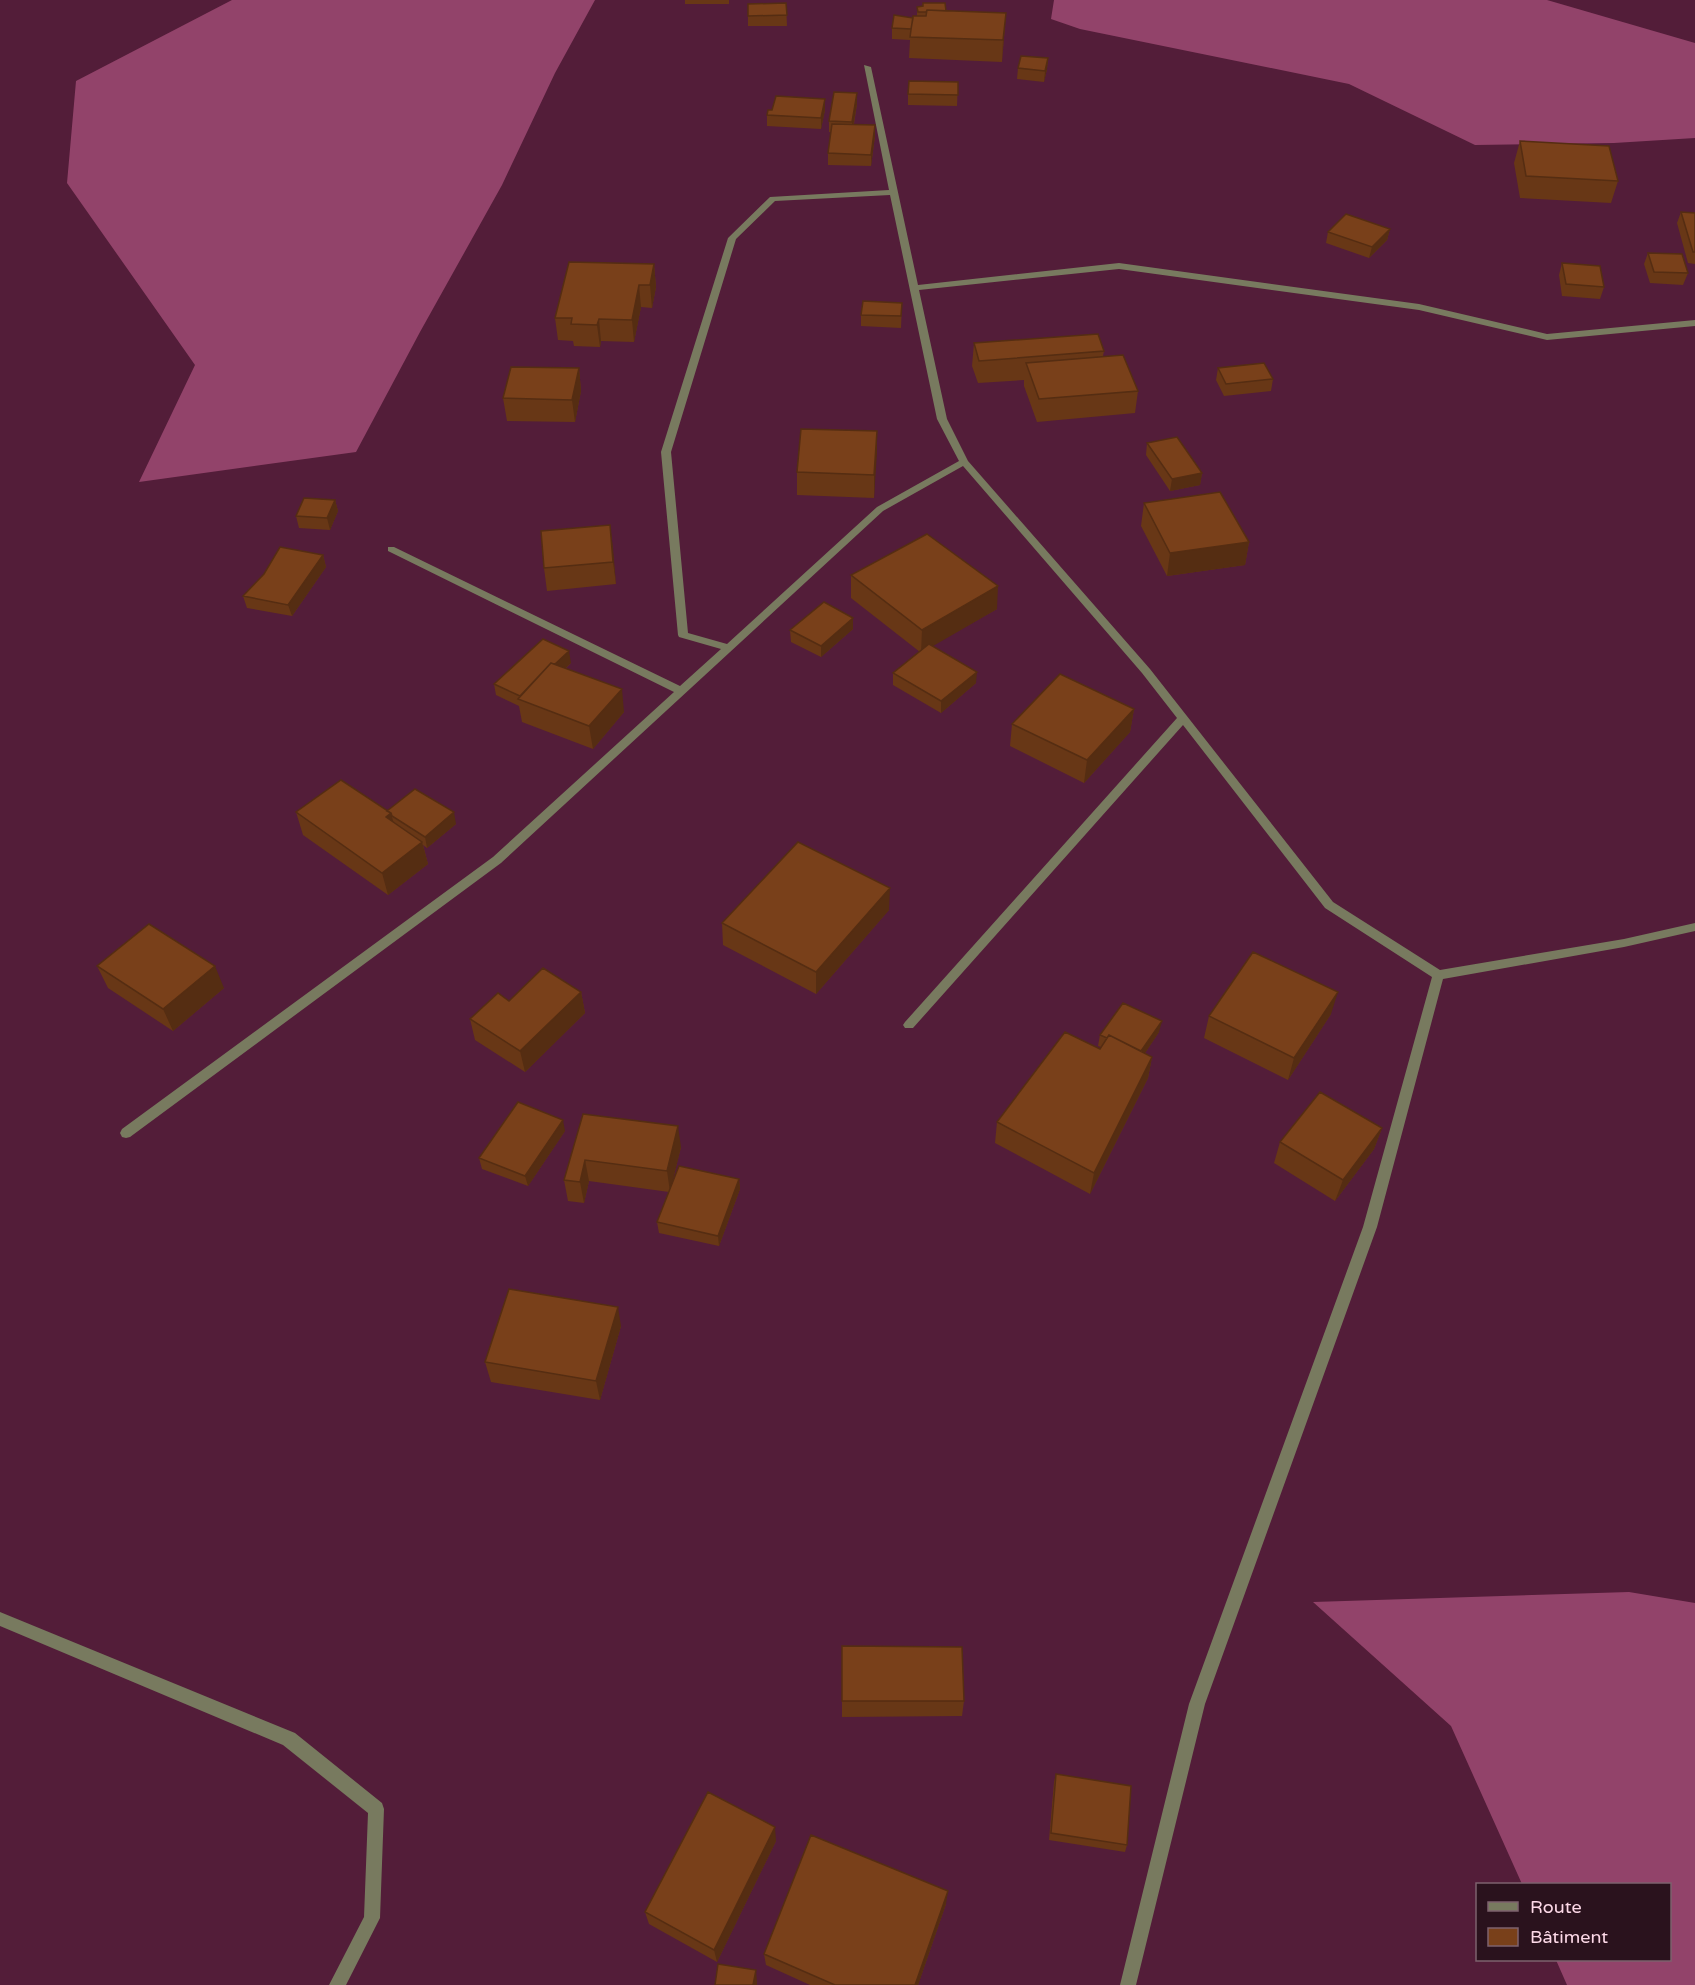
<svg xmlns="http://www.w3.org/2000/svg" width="1695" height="1985" viewBox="0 0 1695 1985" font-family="'Varela Round',sans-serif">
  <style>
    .forest { fill: #92436a }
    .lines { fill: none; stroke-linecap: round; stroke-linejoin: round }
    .minor { fill: #787a5f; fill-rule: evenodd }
    .wall { fill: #683716 }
    .shaded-wall { fill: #552d12 }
    .building { fill: #79401a; stroke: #552d12; stroke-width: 1.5 }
  </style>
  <rect width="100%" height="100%" fill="#531d39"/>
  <path class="forest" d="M232 0H595L555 73 502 185 420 332 356 452 139 482 195 365 67 183 76 81Z
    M1054 0H1547L1695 43V138L1614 143 1475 145 1349 84 1080 29 1051 19Z
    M1629 1592 1695 1603V1985H1567L1556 1960H1670V1884H1522L1451 1726 1313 1602Z"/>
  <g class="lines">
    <path class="minor" d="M864 65 871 67 918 285 1119 263 1419 304 1547 334 1695 320V326L1547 340 1419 310 1119 269 919 290 947 419 968 461 1150 669 1333 902 1440 970 1624 939 1695 923V931L1624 947 1443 979 1377 1227 1205 1704 1136 1985H1120L1189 1704 1363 1227 1432 977 1325 908 1183 725 913 1028H905L903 1025 905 1022 1177 718 1142 673 963 466 883 511 501 863 130 1137 126 1138 122 1137 120 1133 122 1129 493 857 674 692 388 551V547H394L680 686 721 649 679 637 678 635 661 452 728 238 770 197 889 190ZM890 195 937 419 959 461 877 507 727 644 688 633 671 452 736 239 775 201Z
      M0 1612 295 1733 382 1803 384 1809 380 1918 346 1985H329L364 1917 368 1813 283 1745 0 1626Z"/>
  </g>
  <path class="wall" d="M685 0H729V4H685Z
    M786 3 787 26H748V4Z
    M923 3 946 11 1006 13 1002 62 909 58 910 40 892 39V28L917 16V7L922 6Z
    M1048 58 1047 69 1044 82 1017 79 1018 68Z
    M958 82 957 106 908 105V94Z
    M857 104 854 124 875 136 871 166 828 165V153L831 132H829V121Z
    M825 110 821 129 767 126V115Z
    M1520 141 1618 181 1611 203 1520 198 1514 163Z
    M1681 212 1695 213V264L1688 263 1677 223Z
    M1390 229 1387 240 1369 258 1326 243 1328 232Z
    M1648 253 1688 273 1683 285 1650 283 1644 264Z
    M1562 263 1604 287 1600 299 1562 296 1559 275Z
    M654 264 656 287 652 308 641 307 634 342 601 341 600 347 574 346 573 341 558 340 555 318Z
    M902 303 901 328 861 326V315Z
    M974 343 1104 351 1103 356 1138 391 1135 413 1037 422 1024 386V380L978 383 972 366Z
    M579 368 581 391 575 422 507 421 503 398Z
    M1218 368 1273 379 1271 391 1224 396 1216 380Z
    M877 431 874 498 797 495V472Z
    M1147 443 1202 473 1200 485 1170 491 1146 455Z
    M335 500 338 511 330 530 299 528 296 516Z
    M1144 503 1249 542 1245 565 1167 576 1141 526Z
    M610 525 616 584 547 591 544 568Z
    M323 555 326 567 292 616 247 608 243 596Z
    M851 575 997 609 932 646 976 683 941 713 893 685V673L920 652 851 598Z
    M853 618V629L821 657 791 642 790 630Z
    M571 663 566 668 624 712 593 749 522 722 519 706 496 695 494 684Z
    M1134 709 1130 732 1084 783 1010 746 1012 724Z
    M387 811 456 824 427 848 423 845 428 864 388 895 303 835 296 812Z
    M889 910 816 994 723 945 722 923Z
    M97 966 224 988 173 1031 108 988Z
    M581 992 585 1013 525 1072 475 1040 470 1019Z
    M1331 1014 1288 1080 1204 1038 1209 1016Z
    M1159 1032 1145 1053 1152 1057 1148 1078 1090 1194 995 1143 997 1122 1100 1049 1101 1047 1098 1046 1100 1035Z
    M583 1114 681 1147 671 1187 739 1179 740 1189 719 1246 659 1233 657 1222 669 1192 589 1181 584 1203 568 1201 564 1180Z
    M1382 1128 1374 1149 1335 1201 1274 1163 1280 1142Z
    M565 1131 528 1186 482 1169 479 1158Z
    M621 1326 600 1400 491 1382 485 1362Z
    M842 1646 964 1701 962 1716 842 1717Z
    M1056 1774 1127 1845 1125 1852 1049 1840 1054 1782Z
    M776 1841 717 1962 649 1924 645 1912Z
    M946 1904 918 1985H810L766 1965 764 1954Z"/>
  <path class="shaded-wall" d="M1006 13 1004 34 1002 62 1003 40Z
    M1048 58 1047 69 1044 82 1045 71Z
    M857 93V104L852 133V122Z
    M825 99V110L821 129V118Z
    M875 125V136L871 166V155Z
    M1390 229 1387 240 1369 258 1372 247Z
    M654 264 656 287 652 308 650 285Z
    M639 285 641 307 634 342 632 320Z
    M599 319 601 341 600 347 597 325Z
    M579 368 581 391 575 422 572 400Z
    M877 431V453L874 498V475Z
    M1202 473 1200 485 1170 491 1172 479Z
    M335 500 338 511 330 530 327 518Z
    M610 525 613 548 616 584 613 562Z
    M1249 542 1245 565 1167 576 1170 553Z
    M323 555 326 567 292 616 288 605Z
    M998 586 997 609 921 653 922 630Z
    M853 618V629L821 657V646Z
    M569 651 571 663 527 703 520 696Z
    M977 672 976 683 941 713V701Z
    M622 689 624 712 593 749 589 726Z
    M1134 709 1130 732 1084 783 1087 760Z
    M454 812 456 824 427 848 425 837Z
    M391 813 397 836 386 817Z
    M422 842 428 864 388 895 382 873Z
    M890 888 889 910 816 994V972Z
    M215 966 224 988 173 1031 163 1009Z
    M581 992 585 1013 525 1072 520 1051Z
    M1338 992 1331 1014 1288 1080 1294 1058Z
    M1162 1021 1159 1032 1137 1065 1139 1054Z
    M1152 1057 1148 1078 1090 1194 1094 1173Z
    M563 1120 565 1131 528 1186 525 1176Z
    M678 1126 681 1147 670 1192 667 1171Z
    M1382 1128 1374 1149 1335 1201 1343 1180Z
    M585 1160 589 1181 584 1203 580 1182Z
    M739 1179 740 1189 719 1246 718 1236Z
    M618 1307 621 1326 600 1400 596 1381Z
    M775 1827 776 1841 717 1962 714 1950Z
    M948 1891 946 1904 918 1985H915Z
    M756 1970 757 1982V1985H753Z"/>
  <path class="building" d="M786 3 787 15 748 16V4Z
    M923 3H945L946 11 927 10 926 12H918L917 7 923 6Z
    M927 10 1006 13 1003 40 910 37 913 16H926Z
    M894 15 913 18 911 29 892 28Z
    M1021 56 1048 58 1045 71 1018 68Z
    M909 81 958 82V95L908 94Z
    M834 92 857 93 852 122 829 121Z
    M776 96 825 99 821 118 767 115 768 110H772Z
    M832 124 875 125 871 155 828 153Z
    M1520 141 1609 146 1618 181 1526 176Z
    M1681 212 1695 213V252H1693Z
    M1346 214 1390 229 1372 247 1328 232Z
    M1648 253 1682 254 1688 273 1654 272Z
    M569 262 654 264 650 285H639L632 320 599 319 597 325 571 324 572 318H555Z
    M1562 263 1600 266 1604 287 1566 284Z
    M863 301 902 303 901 316 861 315Z
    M1098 334 1104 351 979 361 974 343Z
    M1123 355 1138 391 1039 399 1026 363Z
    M1264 363 1273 379 1226 384 1218 368Z
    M511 367 579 368 572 400 503 398Z
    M801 429 877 431 874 475 797 472Z
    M1177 437 1202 473 1172 479 1147 443Z
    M1220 492 1249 542 1170 553 1144 503Z
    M304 498 335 500 327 518 296 516Z
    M610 525 613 562 544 568 541 531Z
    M927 534 998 586 922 630 851 575Z
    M280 547 323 555 288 605 243 596 264 574Z
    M824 602 853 618 821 646 790 630Z
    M543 639 569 651 555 664 551 663 520 696 494 684Z
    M929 644 977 672 941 701 893 673Z
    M551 663 622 689 589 726 518 699Z
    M1060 674 1134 709 1087 760 1012 724Z
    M341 780 391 813 386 817 422 842 382 873 296 812Z
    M415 789 454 812 425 837 392 816 391 813 387 811Z
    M798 842 890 888 816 972 722 923Z
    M149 924 215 966 163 1009 97 966Z
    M1253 952 1338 992 1294 1058 1209 1016Z
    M543 968 581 992 520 1051 470 1019 498 993 509 1001Z
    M1123 1003 1162 1021 1141 1051 1109 1035 1107 1038 1100 1035Z
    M1065 1032 1100 1049 1109 1035 1152 1057 1094 1173 997 1122Z
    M1320 1092 1382 1128 1343 1180 1280 1142Z
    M518 1102 563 1120 525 1176 479 1158Z
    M583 1114 678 1126 667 1171 585 1160 580 1182 564 1180Z
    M679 1166 739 1179 718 1236 657 1222Z
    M509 1289 618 1307 596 1381 485 1362Z
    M842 1646 962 1647 964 1701H842Z
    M1056 1774 1131 1786 1127 1845 1051 1833Z
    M708 1792 775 1827 714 1950 645 1912Z
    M811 1835 948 1891 915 1985H835L764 1954Z
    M718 1964 756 1970 753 1985H715Z"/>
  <rect x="1476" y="1883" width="195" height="78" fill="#2a121d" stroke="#7e626e" stroke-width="1.5"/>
  <rect x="1488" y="1902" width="30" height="9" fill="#787a5f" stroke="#7e626e" stroke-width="1.5"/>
  <text x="1530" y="1913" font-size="18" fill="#fdd9e8">Route</text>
  <rect x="1488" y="1928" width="30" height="18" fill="#79401a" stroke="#7e626e" stroke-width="1.5"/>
  <text x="1530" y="1943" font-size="18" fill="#fdd9e8">Bâtiment</text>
</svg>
